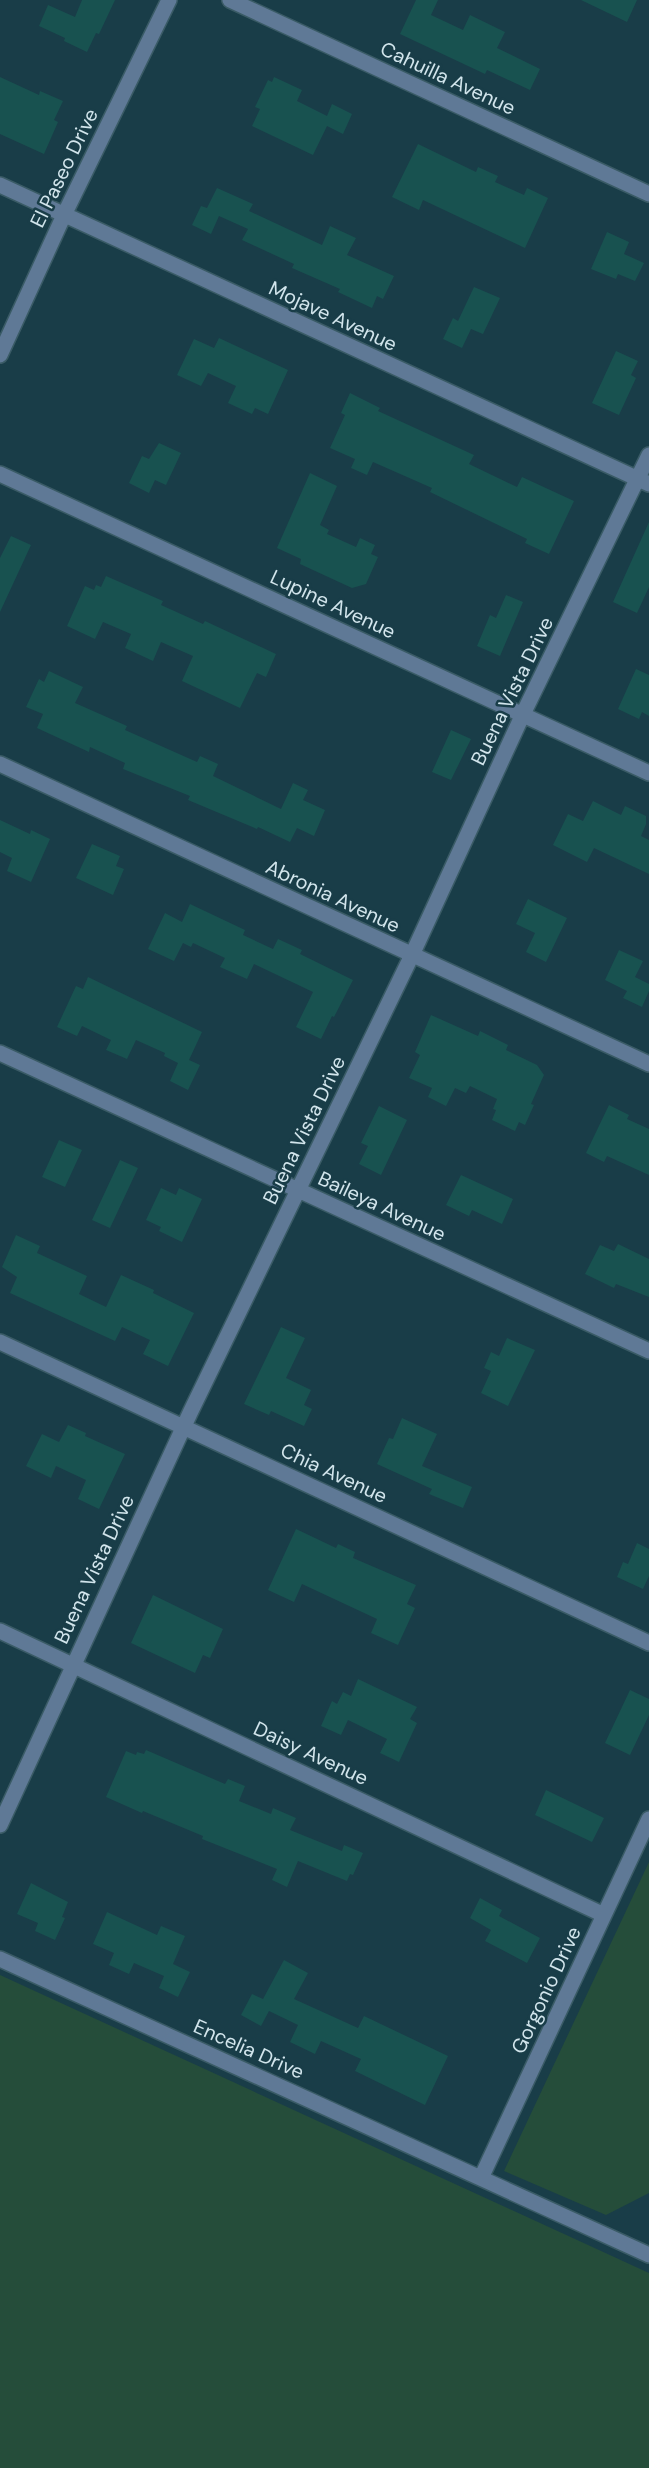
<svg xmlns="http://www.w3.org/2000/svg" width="649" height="2468" viewBox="0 0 649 2468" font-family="'DM Sans',sans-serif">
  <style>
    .green { fill: #254d3a }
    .building { fill: #185250 }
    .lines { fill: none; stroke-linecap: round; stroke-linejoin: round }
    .minor-casing { stroke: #3a5b66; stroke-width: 18 }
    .minor { stroke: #5f7996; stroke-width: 15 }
    .labels { text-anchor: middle; stroke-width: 5; stroke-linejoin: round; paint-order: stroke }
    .street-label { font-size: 20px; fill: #d2e5ec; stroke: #193d48 }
  </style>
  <rect width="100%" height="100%" fill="#193d48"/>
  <path class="green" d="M649 1862V2193L606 2215 504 2171Z
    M0 1975 649 2273V2468H0Z"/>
  <path class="building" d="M82 0H115L99 34 96 33 87 52 64 41 65 38 39 26 48 5 75 17Z
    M416 0H438L431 15 463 30 470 15 505 32 497 48 540 69 530 90 487 70 485 74 400 34Z
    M581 0H637L627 22Z
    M0 77 39 95 40 91 63 101 54 120 58 122 44 154 0 134Z
    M274 77 302 90 297 101 327 116 332 104 352 114 343 134 327 126 313 155 252 126 260 109 255 107 268 80 272 82Z
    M418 144 476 172 478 167 498 176 495 182 524 195 527 188 548 198 525 248 423 200 419 210 392 197Z
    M217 188 253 204 249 211 322 245 330 226 356 238 347 255 394 276 383 299 377 296 372 308 338 292 340 289 292 268 294 264 242 240 248 229 219 216 211 234 192 225 201 206 207 208Z
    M607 232 629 242 624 254 644 263 635 281 618 274 616 279 591 269Z
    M474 287 500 298 483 334 471 329 462 348 443 339 453 318 458 321Z
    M219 338 288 370 268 414 255 408 252 414 228 403 236 386 208 373 201 386 177 375 194 339 214 348Z
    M616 351 638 361 631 375 636 378 619 415 592 403Z
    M350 393 380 408 378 411 474 455 469 464 517 487 522 477 574 501 549 554 525 543 527 539 430 492 432 488 373 462 367 475 351 468 355 459 330 448 345 415 341 413Z
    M159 443 181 453 166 485 155 480 149 493 129 483 142 456 149 459Z
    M310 473 337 486 320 525 329 530 327 534 356 547 360 538 375 545 371 554 378 557 366 584 352 588 300 564 301 559 277 548Z
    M649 522V587L637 613 613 602Z
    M11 536 31 545 0 612V558Z
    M106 576 163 601 161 605 203 624 205 621 276 654 266 677 257 673 240 708 182 681 193 656 161 642 153 661 125 648 131 634 103 622 95 639 67 626 85 586 94 590 96 585 101 587Z
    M506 595 523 602 500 656 477 646 490 615 496 618Z
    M636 669 649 675V716L642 712 639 719 618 709Z
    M49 671 83 687 75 703 127 726 125 730 197 762 200 756 218 764 213 776 281 809 293 783 308 790 303 800 325 810 314 836 297 828 290 842 258 827 257 829 188 800 190 796 123 769 125 763 90 747 89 752 37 728 43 714 26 707 39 679 44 682Z
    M451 730 471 739 451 780 432 772Z
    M593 801 621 815 625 806 646 816V824L641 836 649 840V874L594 848 587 862 553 845 568 814 583 821Z
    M0 820 30 834 31 830 50 839 31 882 7 871 12 858 0 852Z
    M92 844 120 856 116 866 124 869 113 895 76 878Z
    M528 899 567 918 546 962 526 952 535 933 516 924Z
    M190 904 245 930 243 935 273 949 278 939 302 950 300 954 353 980 334 1017 332 1016 321 1039 296 1027 313 992 254 964 247 979 220 967 225 958 193 943 191 947 183 943 174 961 148 949 165 913 182 922Z
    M619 950 643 961 635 977 649 984V991L642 1007 623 998 627 991 605 980Z
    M88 977 202 1032 189 1060 200 1065 188 1090 170 1081 178 1063 164 1056 165 1053 136 1040 127 1059 106 1050 111 1040 82 1026 77 1036 57 1027 76 986 83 989Z
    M431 1015 478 1036 480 1031 508 1045 506 1050 537 1065 544 1075 531 1104 534 1105 525 1125 519 1122 515 1131 492 1120 496 1110 493 1109 497 1099 470 1086 466 1093 455 1088 446 1106 428 1097 432 1088 409 1078 420 1055 415 1052Z
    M609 1105 629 1115 627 1119 649 1129V1175L607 1156 604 1162 586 1153Z
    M379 1106 407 1120 381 1175 359 1164 368 1146 361 1143Z
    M59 1140 82 1150 65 1187 42 1177Z
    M120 1160 138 1168 110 1228 92 1220Z
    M461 1175 513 1199 502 1224 472 1210 469 1216 446 1205Z
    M161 1188 176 1195 179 1188 202 1199 182 1242 159 1231 161 1227 146 1220Z
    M16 1235 40 1246 37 1253 87 1276 79 1294 106 1307 121 1275 154 1290 153 1293 194 1313 168 1366 143 1354 150 1340 122 1327 115 1341 10 1293 17 1277 2 1267Z
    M618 1244 649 1259V1297L616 1284 614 1288 585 1274 600 1245 614 1251Z
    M281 1327 305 1338 286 1378 311 1390 304 1405 312 1409 304 1426 271 1411 269 1415 244 1404Z
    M507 1338 535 1350 508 1406 481 1393 491 1371 484 1368 491 1352 499 1356Z
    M402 1418 437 1434 422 1466 472 1487 463 1508 429 1494 432 1489 377 1464 389 1438 393 1439Z
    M68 1425 86 1433 85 1436 125 1454 99 1509 78 1499 86 1480 56 1466 51 1478 26 1466 42 1434 59 1442Z
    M296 1529 336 1548 338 1544 355 1552 353 1558 416 1585 407 1604 415 1608 398 1645 371 1633 377 1619 302 1584 294 1602 268 1590Z
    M637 1543 649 1549V1576L643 1589 617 1577 623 1562 628 1564Z
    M153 1595 223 1629 210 1658 203 1655 195 1673 131 1643Z
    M358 1679 417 1707 410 1719 417 1723 399 1762 380 1753 387 1739 348 1720 341 1735 321 1726 332 1701 337 1704 343 1692 351 1696Z
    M630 1690 649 1699V1715L630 1755 605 1743Z
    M146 1750 225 1784 228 1779 245 1786 239 1801 271 1814 273 1808 296 1818 290 1830 342 1851 344 1845 363 1853 353 1875 350 1874 347 1881 298 1861 287 1887 272 1880 277 1869 202 1839 203 1836 143 1811 142 1813 106 1797 126 1751 136 1755 137 1752 144 1754Z
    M546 1790 604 1818 592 1842 535 1815Z
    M31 1883 68 1902 62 1917 65 1918 55 1940 35 1931 38 1923 17 1914Z
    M480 1898 502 1910 499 1916 540 1938 527 1963 485 1941 491 1930 470 1918Z
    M107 1912 157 1935 161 1926 185 1936 173 1964 190 1972 178 1997 159 1988 164 1976 134 1963 129 1974 109 1965 114 1953 93 1944Z
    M284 1960 308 1973 294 1999 358 2028 364 2016 448 2056 425 2105 355 2071 361 2059 321 2041 315 2054 290 2042 298 2025 269 2011 261 2026 241 2015 252 1994 263 1999Z"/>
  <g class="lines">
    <defs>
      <path id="minor" d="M230 0 649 194
        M0 185 649 484
        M0 355 64 215 169 0
        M0 474 649 773
        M0 764 649 1064
        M0 1053 649 1351
        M0 1342 649 1643
        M0 1631 604 1915
        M0 1825 190 1413 412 955 523 714 649 455
        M0 1959 649 2255
        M481 2178 649 1819"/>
    </defs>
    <use href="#minor" class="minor-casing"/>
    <use href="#minor" class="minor"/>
  </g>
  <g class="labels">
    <g class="street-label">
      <text transform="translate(448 78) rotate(25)" y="7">Cahuilla Avenue</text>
      <text transform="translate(64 168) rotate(-64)" y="7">El Paseo Drive</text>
      <text transform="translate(333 316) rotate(25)" y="7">Mojave Avenue</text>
      <text transform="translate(333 604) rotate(25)" y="7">Lupine Avenue</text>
      <text transform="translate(512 691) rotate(-64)" y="7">Buena Vista Drive</text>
      <text transform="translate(333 896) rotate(25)" y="7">Abronia Avenue</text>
      <text transform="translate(304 1130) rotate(-64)" y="7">Buena Vista Drive</text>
      <text transform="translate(382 1206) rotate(25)" y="7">Baileya Avenue</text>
      <text transform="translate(334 1473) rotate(25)" y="7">Chia Avenue</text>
      <text transform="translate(94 1569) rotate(-65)" y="7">Buena Vista Drive</text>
      <text transform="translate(311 1753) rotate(25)" y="7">Daisy Avenue</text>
      <text transform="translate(546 1990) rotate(-65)" y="7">Gorgonio Drive</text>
      <text transform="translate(249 2049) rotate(24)" y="7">Encelia Drive</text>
    </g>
  </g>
</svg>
